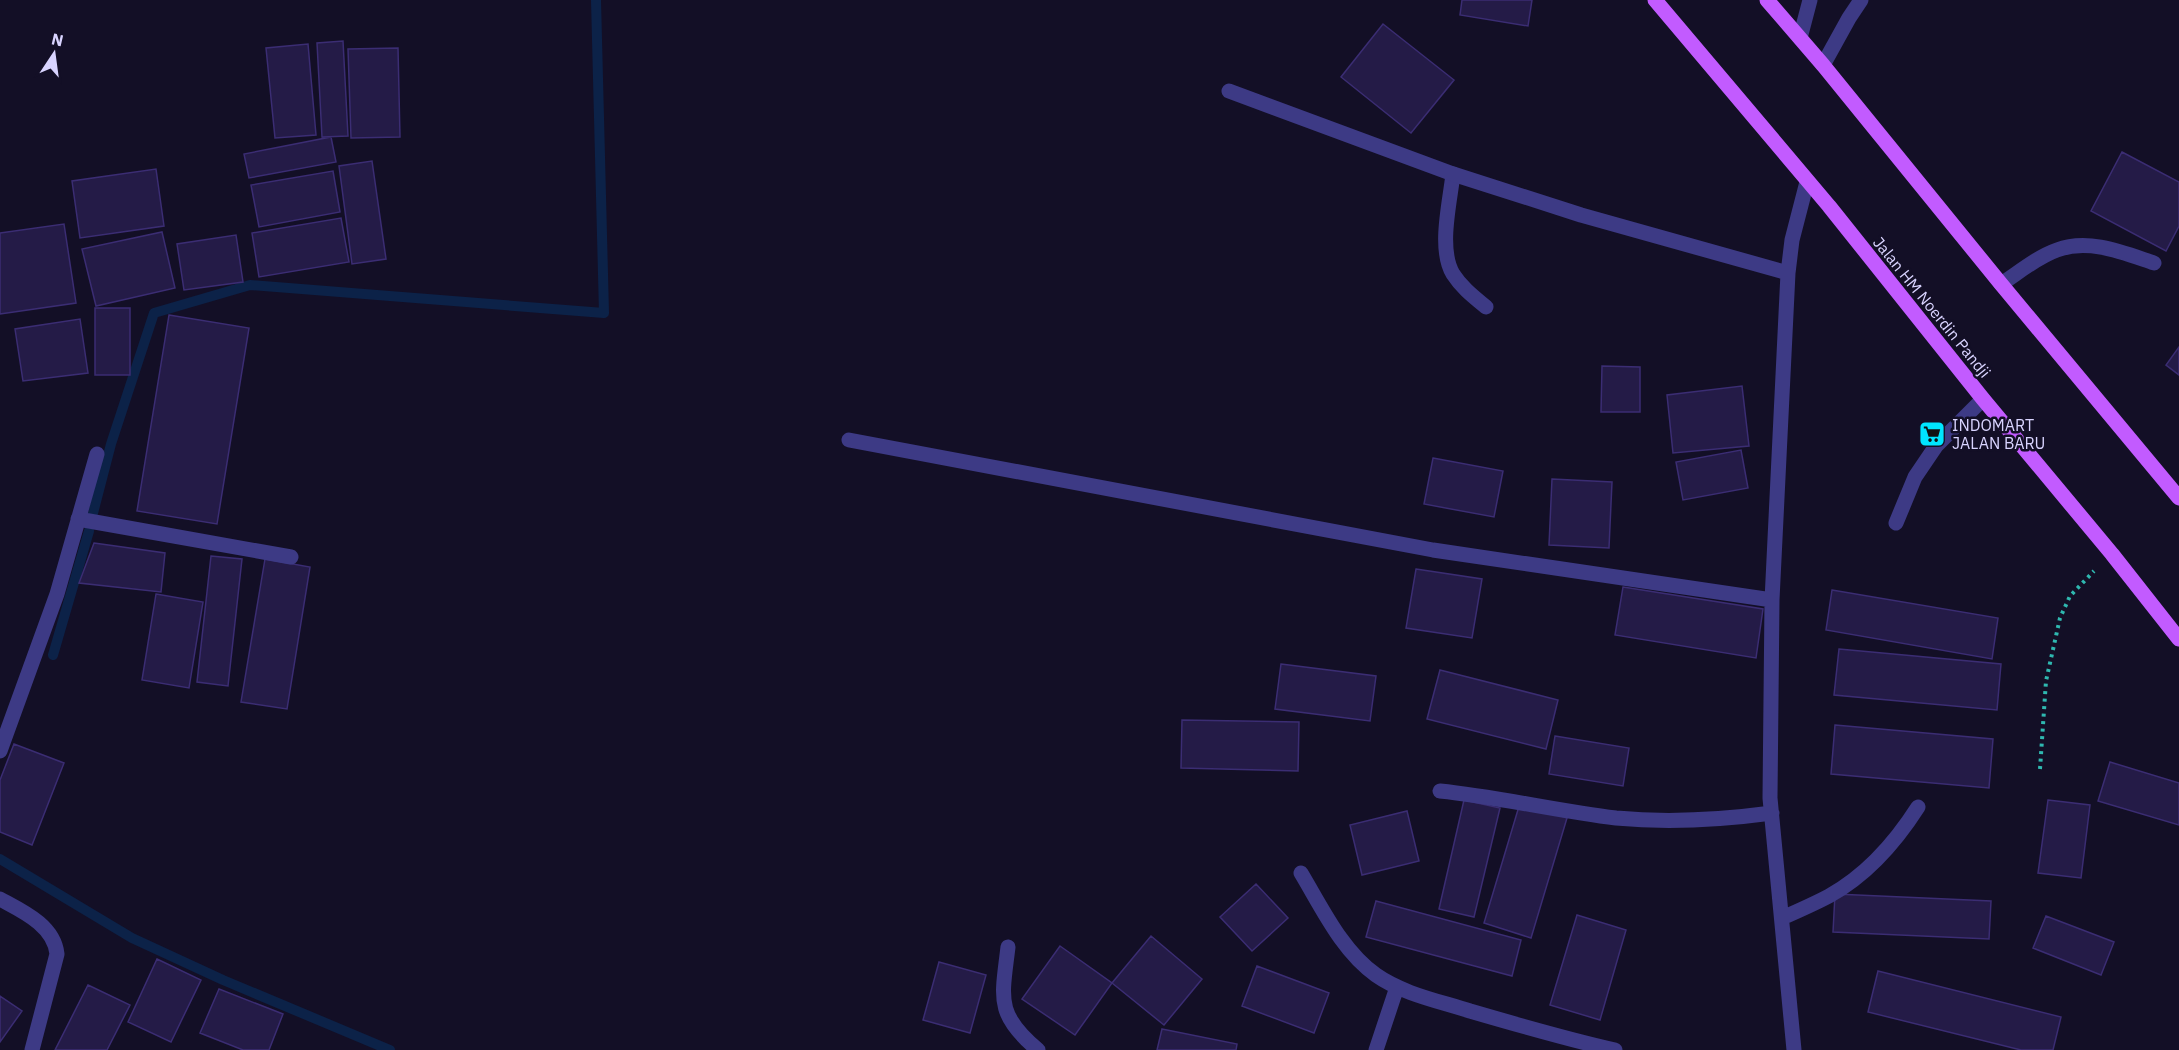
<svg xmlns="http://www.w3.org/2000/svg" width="2179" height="1050" viewBox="0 0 2179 1050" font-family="'IBM Plex Sans',sans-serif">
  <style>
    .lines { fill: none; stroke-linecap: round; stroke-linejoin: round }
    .stream { stroke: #0c2248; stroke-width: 10 }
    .building { fill: #241b47; stroke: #3b2d73; stroke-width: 1.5 }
    .path { stroke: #2fb8b0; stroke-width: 4; stroke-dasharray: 3 4.5; stroke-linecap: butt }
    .service { stroke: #3d3a85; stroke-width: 15 }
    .minor { stroke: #3d3a85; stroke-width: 15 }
    .primary { stroke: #c25bff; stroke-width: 15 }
    .labels { text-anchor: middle; stroke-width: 5; stroke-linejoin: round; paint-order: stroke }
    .street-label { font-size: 16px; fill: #d9d4ff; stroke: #130f26 }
    .poi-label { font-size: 16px; fill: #d9d4ff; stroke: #130f26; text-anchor: start }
  </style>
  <rect width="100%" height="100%" fill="#130f26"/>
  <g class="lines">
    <path class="stream" d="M92 517 111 444 154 313 250 285 604 313 596 0
      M53 655 89 531
      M0 859 132 938 223 980 390 1050"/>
  </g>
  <path class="building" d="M1462 0H1532L1528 26 1460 15Z
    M1383 24 1454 80 1411 133 1341 77Z
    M343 41 348 136 322 137 317 43Z
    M308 44 316 135 275 138 266 48Z
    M398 48 400 137 351 138 348 49Z
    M331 137 336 162 249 178 244 154Z
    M2122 152 2179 182V226L2166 251 2091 211Z
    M372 161 386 259 352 264 339 166Z
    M156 169 164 226 80 238 72 181Z
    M333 171 340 212 259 227 251 185Z
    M341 218 349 262 259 277 252 233Z
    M64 224 76 303 0 314V233Z
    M162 232 175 288 96 306 82 249Z
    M236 235 243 282 184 290 177 244Z
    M95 308H130V375H95Z
    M169 315 249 328 217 524 137 511Z
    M80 319 88 373 23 381 15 329Z
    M2179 347V375L2166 365Z
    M1602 366 1640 367V412H1601Z
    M1742 386 1749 446 1673 453 1667 395Z
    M1741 450 1748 488 1683 500 1676 462Z
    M1433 458 1503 471 1494 517 1424 504Z
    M1552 479 1612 482 1609 548 1549 545Z
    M94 543 165 553 161 592 79 583Z
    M211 556 242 559 228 686 197 682Z
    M265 559 310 567 287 709 241 702Z
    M1416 569 1482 579 1472 638 1406 628Z
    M1623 587 1763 609 1756 658 1615 635Z
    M1832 590 1998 618 1992 659 1826 630Z
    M156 594 203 602 189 688 142 680Z
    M1839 649 2001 664 1997 710 1834 695Z
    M1281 664 1376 676 1370 721 1275 709Z
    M1440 670 1558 700 1546 749 1427 719Z
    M1182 720 1299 722 1298 771 1181 768Z
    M1835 725 1993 739 1989 788 1831 774Z
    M1555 736 1629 748 1623 786 1549 774Z
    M14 744 64 763 32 845 0 832V780Z
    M2110 762 2179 783V825L2098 801Z
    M1464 800 1500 808 1474 917 1439 909Z
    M2048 800 2090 805 2081 878 2038 873Z
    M1520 803 1567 818 1531 938 1484 923Z
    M1407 811 1419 861 1362 875 1350 825Z
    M1256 884 1288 918 1252 951 1220 917Z
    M1835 894 1991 901 1989 939 1833 932Z
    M1376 901 1521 940 1512 976 1366 937Z
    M1577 915 1626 930 1600 1020 1550 1005Z
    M2046 916 2114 942 2101 975 2033 948Z
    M1151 936 1202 979 1164 1025 1112 983Z
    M1060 946 1112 983 1075 1035 1022 999Z
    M157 959 201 980 171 1042 128 1022Z
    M939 962 986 975 970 1033 923 1020Z
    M1257 966 1329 993 1314 1033 1242 1006Z
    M1878 971 2061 1017 2053 1050H2021L1868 1012Z
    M88 985 130 1005 107 1050H55Z
    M219 989 283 1014 269 1050H243L200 1033Z
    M0 996 22 1011 0 1042Z
    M1162 1029 1237 1044 1236 1050H1157Z"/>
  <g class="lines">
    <path class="path" d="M2040 769 2046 681 2060 618 2070 596 2094 571"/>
    <path class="service" d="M1453 174C1450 202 1438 249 1453 274 1462 288 1474 297 1486 307
      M2001 284C2018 273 2037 257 2057 250 2089 238 2124 253 2154 263
      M1896 523 1915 477 1936 446 1983 399
      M0 899C22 911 54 925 57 954L32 1050"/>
    <path class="minor" d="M1800 38 1810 0
      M1823 65 1849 18 1861 0
      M1229 91 1453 174 1581 215 1788 273
      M849 440 1433 550 1772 600
      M78 519 291 557
      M0 751 57 594 97 454
      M1440 791C1499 797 1557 811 1616 818 1669 823 1720 820 1772 813
      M1301 873C1322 908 1342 951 1376 975 1403 994 1439 1001 1470 1011 1518 1025 1566 1039 1615 1050
      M1782 918C1798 911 1814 904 1829 896 1867 875 1895 843 1918 807
      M1008 947C1002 998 995 1014 1038 1050
      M1376 1050 1397 987
      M1794 1050 1770 798 1772 600 1788 273 1792 240 1807 182"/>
    <path class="primary" d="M1655 0 1829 206 1983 399 2112 554 2179 639
      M1767 0 1823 65 2001 284 2179 498"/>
  </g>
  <defs>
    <symbol id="supermarket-square" viewBox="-11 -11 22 22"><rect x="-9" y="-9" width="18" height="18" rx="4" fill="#00e5ff" stroke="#130f26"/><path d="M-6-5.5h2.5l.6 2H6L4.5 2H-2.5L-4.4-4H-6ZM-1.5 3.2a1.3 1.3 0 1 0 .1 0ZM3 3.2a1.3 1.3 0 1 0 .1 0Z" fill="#111"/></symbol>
  </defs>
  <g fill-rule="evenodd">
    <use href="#supermarket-square" x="1917" y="419" width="30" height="30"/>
  </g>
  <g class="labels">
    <g class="street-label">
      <text transform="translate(1932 307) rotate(51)" y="6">Jalan HM Noerdin Pandji</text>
    </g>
    <g class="poi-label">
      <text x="1952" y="431">INDOMART<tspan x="1952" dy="18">JALAN BARU</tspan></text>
    </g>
  </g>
  <g transform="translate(54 54) rotate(13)" stroke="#130f26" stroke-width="4.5" paint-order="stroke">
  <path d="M0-4.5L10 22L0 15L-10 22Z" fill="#d9d4ff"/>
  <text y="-9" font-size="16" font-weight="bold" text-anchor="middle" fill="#d9d4ff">N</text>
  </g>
</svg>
